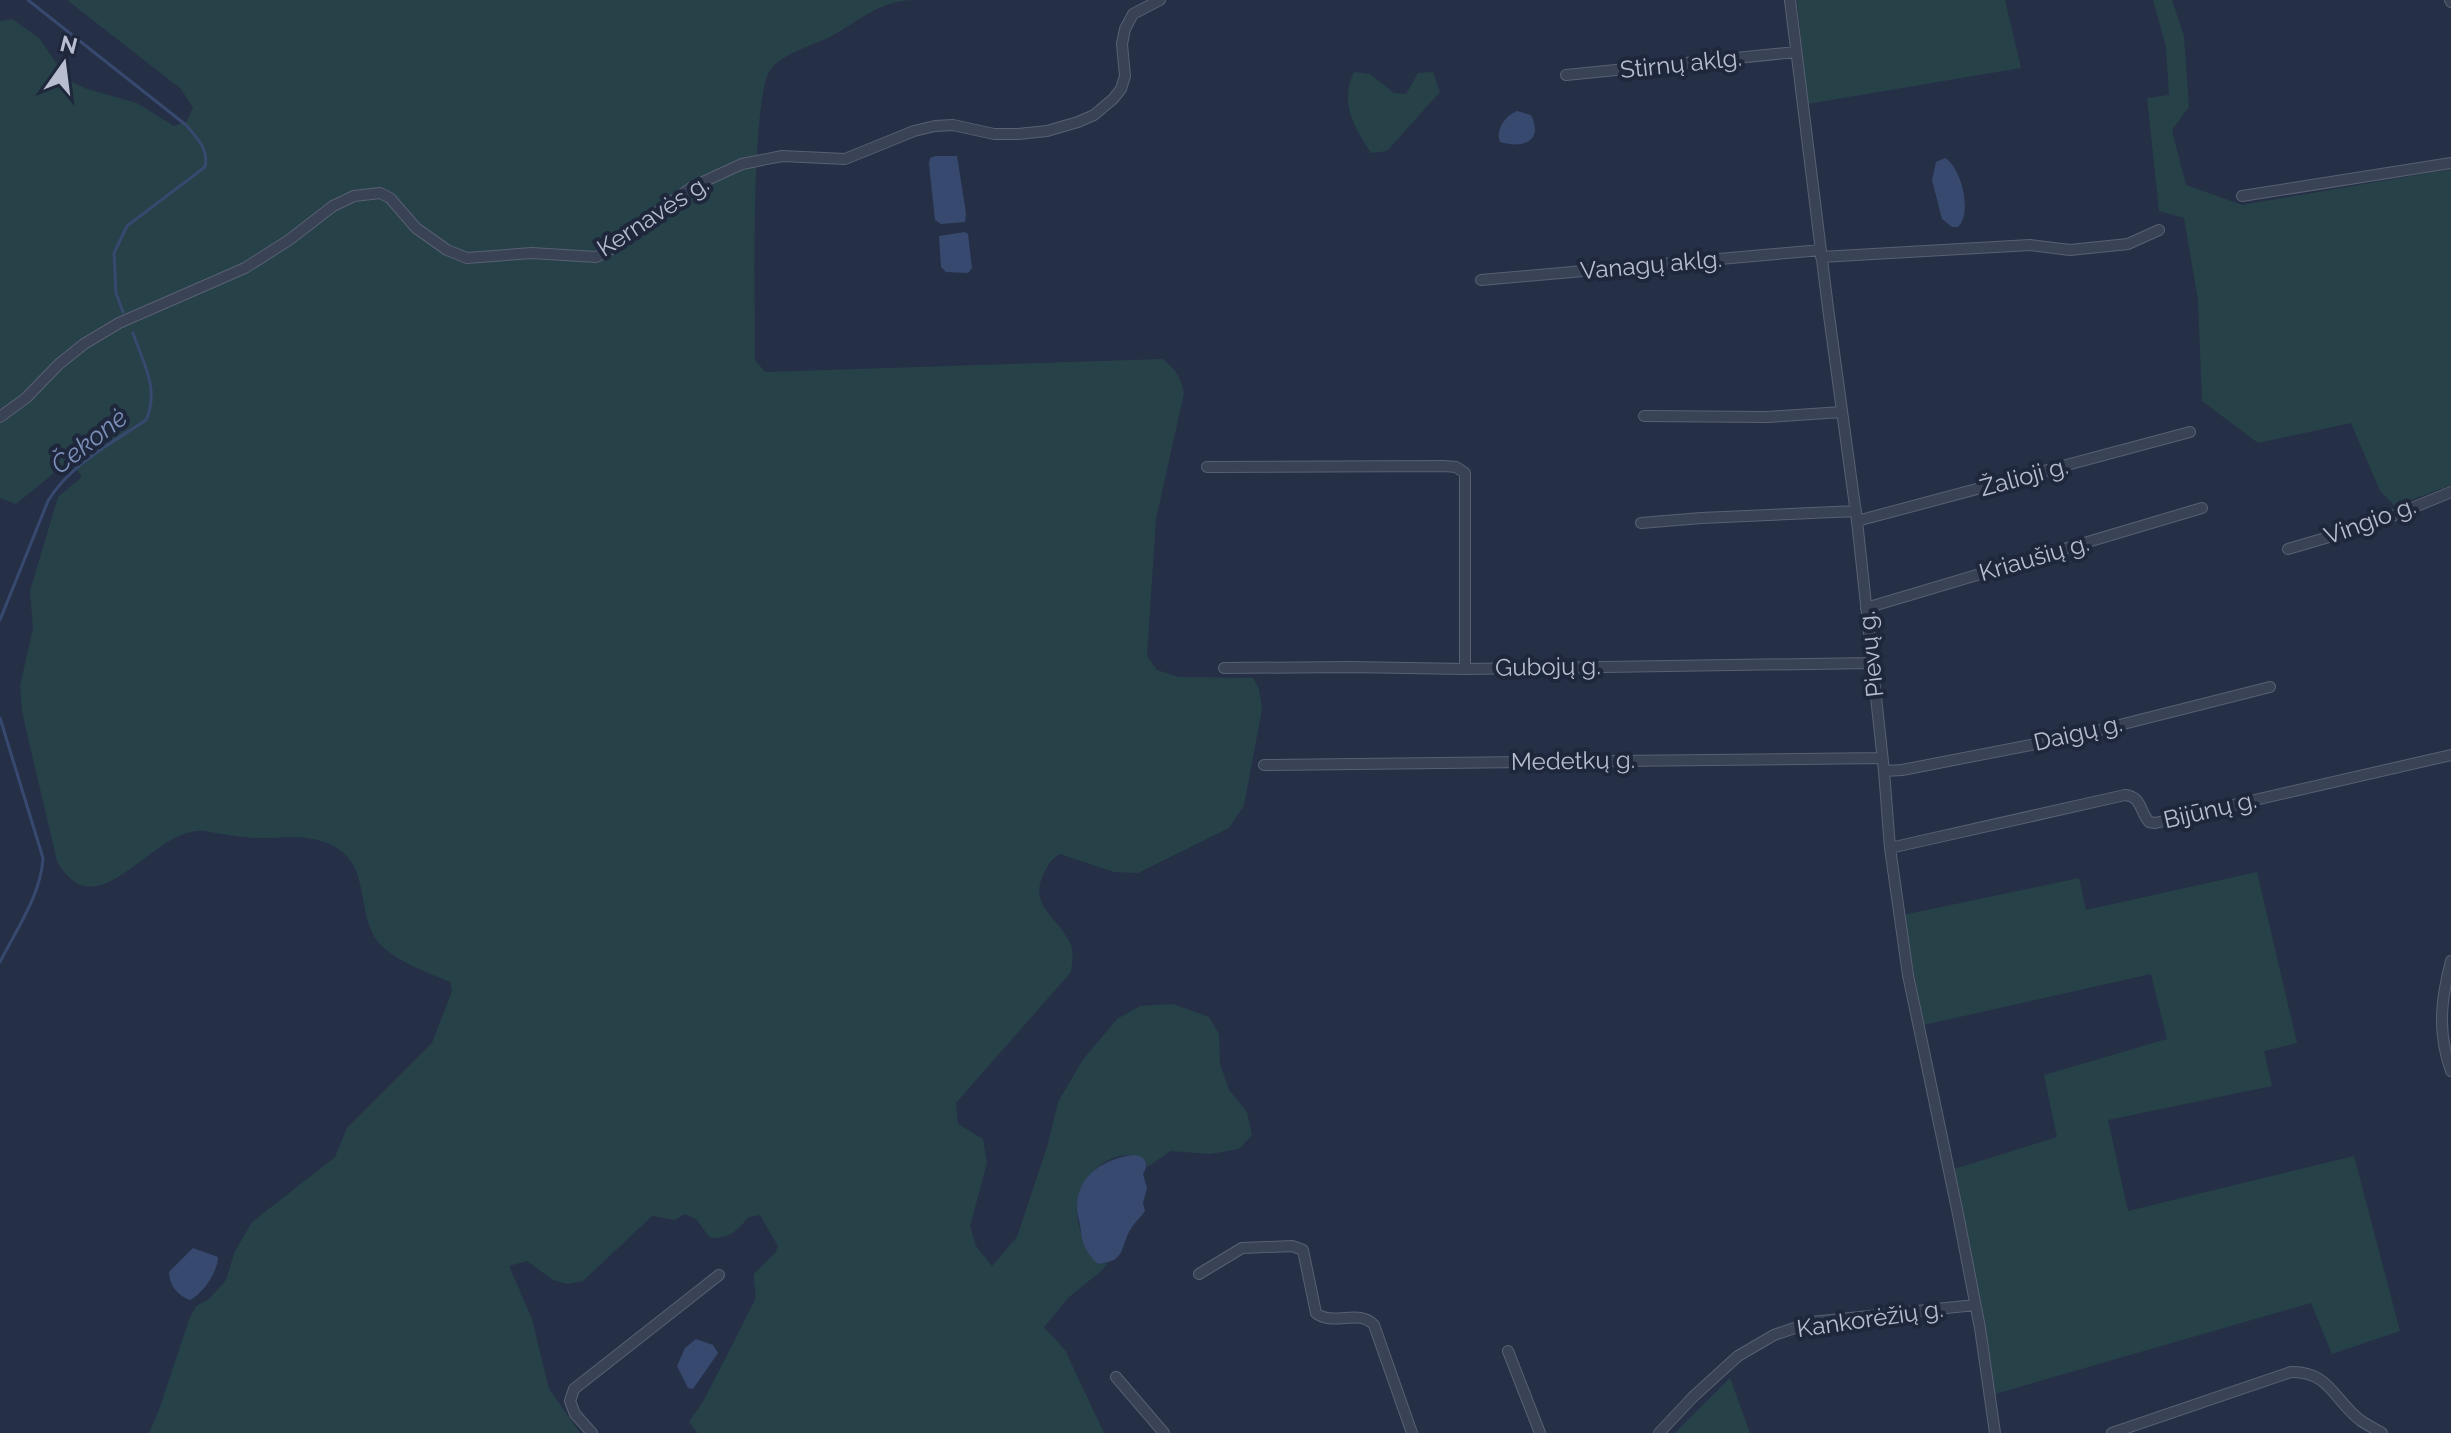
<svg xmlns="http://www.w3.org/2000/svg" width="2451" height="1433" viewBox="0 0 2451 1433" font-family="Raleway,sans-serif">
  <style>
    .green { fill: #274148 }
    .water { fill: #37496f }
    .lines { fill: none; stroke-linecap: round; stroke-linejoin: round }
    .stream { stroke: #37496f; stroke-width: 3 }
    .minor-casing { stroke: #586073; stroke-width: 12 }
    .minor { stroke: #3a4356; stroke-width: 10 }
    .labels { text-anchor: middle; stroke-width: 8; stroke-linejoin: round; paint-order: stroke }
    .street-label { font-size: 24px; fill: #b8becf; stroke: #1e273c }
    .water-label { font-size: 26px; font-style: italic; fill: #7c90b9; stroke: #1e273c }
  </style>
  <rect width="100%" height="100%" fill="#253047"/>
  <path class="green" d="M67 0H912C878 2 862 19 835 34 815 46 787 50 771 69 750 93 755 315 755 360L765 372 1163 359C1175 369 1181 377 1184 393L1156 519 1147 656 1157 670 1178 677 1253 678 1259 689 1262 709 1244 805 1229 828 1138 873 1114 872 1060 854C1051 859 1048 865 1044 873 1028 905 1056 916 1069 941 1075 951 1072 962 1071 972L956 1103 958 1124 983 1139 987 1163 970 1226 976 1246 992 1266 1017 1237 1048 1144 1058 1102 1082 1061 1117 1019 1140 1006 1173 1004 1209 1017 1219 1034 1220 1064 1229 1090 1247 1112 1252 1135 1239 1149 1210 1154 1171 1151 1147 1167 1146 1161C1142 1159 1139 1156 1135 1156 1107 1150 1079 1179 1077 1205 1075 1227 1086 1245 1098 1264L1108 1263 1100 1272 1069 1297 1044 1327 1065 1350 1104 1433H698L689 1422 704 1400 755 1300C757 1291 753 1283 754 1274L775 1253 778 1246 760 1215 749 1217C735 1232 731 1238 710 1238L696 1219 685 1214 675 1220 652 1216 583 1281 567 1284 553 1280 527 1261 509 1266 532 1319 549 1389 580 1433H149L159 1410 190 1317 196 1306 209 1299 226 1280 235 1251 252 1222 335 1157 347 1128 432 1043 452 991 450 982C429 973 397 962 381 945 355 918 372 870 337 848 311 832 282 839 254 838 238 837 221 834 205 831 153 824 98 935 57 861L22 712 20 686 33 628 30 591 58 497 82 477 70 460 16 504 0 498V21L12 19 39 38 68 80 87 89 137 103 174 126 187 121 193 108 181 89Z
    M1797 0H2005L2021 68 1807 104Z
    M2153 0H2172L2184 36 2189 107 2172 130 2186 185 2242 205 2451 169V485L2395 506 2380 491 2351 423 2258 443 2202 401 2198 300 2184 218 2159 211 2147 98 2169 95 2166 47Z
    M1354 72 1370 74 1394 93 1406 94 1418 73 1433 72 1440 92 1387 151 1371 153C1354 127 1339 103 1354 72Z
    M2257 872 2297 1043 2264 1051 2272 1086 2108 1120 2128 1211 2354 1156 2400 1331 2332 1354 2311 1303 1995 1394 1954 1169 2057 1137 2044 1075 2167 1039 2151 974 1924 1025 1903 915 2079 878 2086 910Z
    M1730 1378 1750 1433H1675Z"/>
  <path class="water" d="M1517 111 1531 115C1544 141 1523 149 1500 142 1495 130 1505 116 1517 111Z
    M935 156H957L966 213 965 222 941 224 935 220 929 164 930 158Z
    M1945 158C1961 167 1973 213 1958 227H1952L1942 219 1932 180 1936 162Z
    M965 232 968 234 972 268 968 273 946 272 941 267 939 236Z
    M1134 1155C1147 1157 1149 1164 1143 1174L1147 1188 1143 1203 1145 1211C1141 1217 1136 1221 1132 1227 1119 1246 1128 1261 1098 1264 1083 1249 1083 1245 1080 1225 1079 1218 1076 1212 1077 1205 1078 1174 1106 1158 1134 1155Z
    M193 1248 218 1257C218 1271 203 1294 190 1300 178 1296 169 1285 169 1272Z
    M696 1339 713 1345 718 1353 693 1389 688 1388 677 1366 685 1348Z"/>
  <g class="lines">
    <path class="stream" d="M28 0 186 125C197 138 209 149 205 167L127 226 114 253 116 293 123 312
      M0 620 48 501C69 465 112 443 146 420 160 389 143 363 133 333
      M0 718 43 858C41 895 16 930 0 962"/>
    <defs>
      <path id="minor" d="M1790 0 1828 308 1857 521 1884 771 1890 848 1908 975 1958 1214 1980 1328 1995 1433
        M2450 0 2451 2
        M1566 75 1796 52
        M2242 196 2451 163
        M1821 257 2030 245 2070 250 2128 244 2159 230
        M1481 280 1821 250
        M1644 416 1767 417 1842 412
        M0 417 26 398 59 364 84 344 119 323 245 268 289 240 333 206 354 196 380 193 390 198 416 228 447 250 467 258 532 253 596 257 615 247 653 215 692 187 742 164 782 156 845 159 914 131 935 126 953 125 994 134H1018L1047 131 1078 122 1094 115 1113 99 1121 89 1125 76 1122 44 1125 29 1133 14 1160 0
        M1207 467 1444 466 1456 467 1465 473V669
        M1857 521 2190 432
        M1641 523 1701 518 1856 511
        M2288 549 2373 524 2451 492
        M1866 608 2202 508
        M1224 668 1350 667 1465 669 1872 663
        M1264 765 1882 758
        M1884 771 1902 770 2072 737 2270 687
        M1890 848 2125 795C2142 797 2139 810 2149 822L2155 823 2451 755
        M2451 961C2441 999 2437 1032 2451 1071
        M1199 1274 1242 1248 1292 1246 1303 1250 1316 1313C1333 1327 1359 1308 1374 1325L1412 1433
        M1508 1351 1540 1433
        M1116 1377 1164 1433
        M592 1433 575 1414 570 1401 574 1389 719 1275
        M1659 1433 1693 1397 1738 1356 1774 1335 1812 1322 1975 1305
        M2112 1433 2291 1372C2329 1371 2334 1400 2360 1420 2367 1425 2375 1429 2382 1433"/>
    </defs>
    <use href="#minor" class="minor-casing"/>
    <use href="#minor" class="minor"/>
  </g>
  <g class="labels">
    <g class="street-label">
      <text transform="translate(1681 64) rotate(-6)" y="8">Stirnų aklg.</text>
      <text transform="translate(653 216) rotate(-33)" y="8">Kernavės g.</text>
      <text transform="translate(1651 265) rotate(-5)" y="8">Vanagų aklg.</text>
      <text transform="translate(2024 477) rotate(-15)" y="8">Žalioji g.</text>
      <text transform="translate(2370 521) rotate(-20)" y="8">Vingio g.</text>
      <text transform="translate(2034 558) rotate(-16)" y="8">Kriaušių g.</text>
      <text transform="translate(1871 654) rotate(-96)" y="8">Pievų g.</text>
      <text transform="translate(1548 667) rotate(-1)" y="8">Gubojų g.</text>
      <text transform="translate(2078 733) rotate(-13)" y="8">Daigų g.</text>
      <text transform="translate(1573 761) rotate(-1)" y="8">Medetkų g.</text>
      <text transform="translate(2210 810) rotate(-13)" y="8">Bijūnų g.</text>
      <text transform="translate(1870 1319) rotate(-8)" y="8">Kankorėžių g.</text>
    </g>
    <g class="water-label">
      <text transform="translate(89 441) rotate(-38)" y="9">Čekonė</text>
    </g>
  </g>
  <g transform="translate(64 64) rotate(14)" stroke="#1e273c" stroke-width="6" paint-order="stroke">
  <path d="M0-6L14 30L0 20L-14 30Z" fill="#b8becf"/>
  <text y="-12" font-size="22" font-weight="bold" text-anchor="middle" fill="#b8becf">N</text>
  </g>
</svg>
